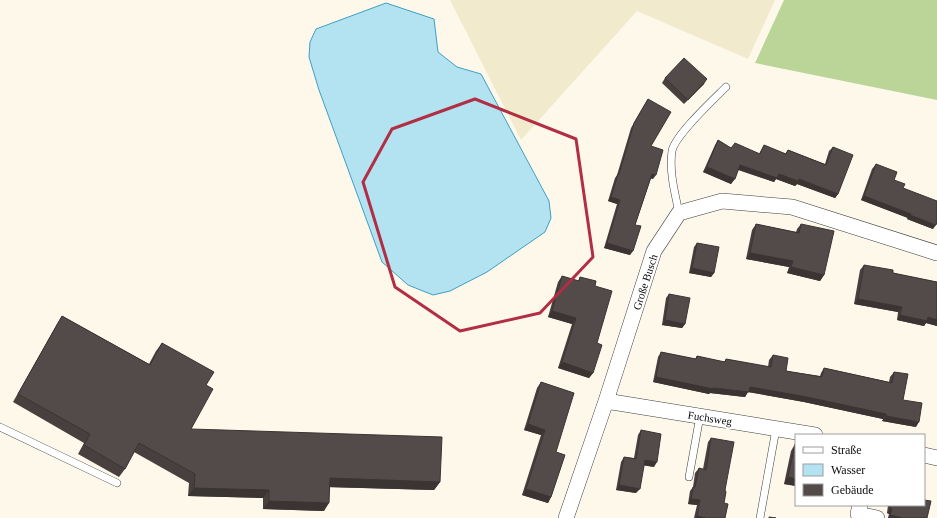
<svg xmlns="http://www.w3.org/2000/svg" width="937" height="518" viewBox="0 0 937 518" font-family="Georgia,serif">
  <style>
    .farmland { fill: #f2eacd }
    .forest { fill: #bbd598 }
    .water { fill: #b3e2f1; stroke: #3f9fc3 }
    .lines { fill: none; stroke-linecap: round; stroke-linejoin: round }
    .service-casing { stroke: #3e3e3e; stroke-width: 8 }
    .minor-casing { stroke: #3e3e3e; stroke-width: 16 }
    .service { stroke: #fff; stroke-width: 7 }
    .minor { stroke: #fff; stroke-width: 15 }
    .wall { fill: #47403f }
    .shaded-wall { fill: #3a3433 }
    .building { fill: #534b49; stroke: #3a3433 }
    .marked { fill: none; stroke: #b12e44; stroke-width: 3; stroke-linejoin: round }
    .labels { text-anchor: middle; stroke-width: 4; stroke-linejoin: round; paint-order: stroke }
    .street-label { font-size: 11px; fill: #0b0b0b; stroke: #fff }
  </style>
  <rect width="100%" height="100%" fill="#fef8eb"/>
  <path class="farmland" d="M450 0H775L748 59 637 11 521 140Z"/>
  <path class="forest" d="M784 0H937V100L755 63Z"/>
  <path class="water" d="M386 3 434 19 438 52 457 67 481 74 549 201 551 218 545 232 487 272 450 291 433 295 408 285 382 262 319 90 309 57 310 42 316 29Z"/>
  <g class="lines">
    <defs>
      <path id="service" d="M679 213C675 193 669 172 672 151 675 135 713 100 726 87
        M0 427 117 483
        M689 477 700 416
        M760 518 776 429"/>
      <path id="minor" d="M606 401 815 435
        M924 455 937 458
        M860 505 858 514 877 518
        M566 518 606 401 654 251 679 213 722 201 792 207 937 253"/>
    </defs>
    <use href="#service" class="service-casing"/>
    <use href="#minor" class="minor-casing"/>
    <use href="#service" class="service"/>
    <use href="#minor" class="minor"/>
  </g>
  <path class="wall" d="M665 78 704 84 684 104 662 83Z
    M648 99 651 146 653 179 651 178 635 225 630 255 604 248 617 204 608 201 615 178 617 175 631 128Z
    M718 140 731 148 759 154 761 150 764 145 785 154 788 150 825 164 829 151 833 147 838 194 835 198 797 184 795 186 776 179 774 182 738 170 731 184 703 172 715 145Z
    M876 164 903 188 933 229 907 219 908 218 861 200 872 169Z
    M756 224 796 232 797 229 801 224 824 275 820 281 787 273 789 267 746 259 752 230Z
    M697 243 714 273 711 277 689 273 694 247Z
    M864 265 893 273 937 282V326L926 323 924 326 897 320 898 312 854 304 860 270Z
    M562 276 578 281 580 277 595 286 597 343 593 373 589 378 558 368 572 324 548 317 558 282Z
    M669 294 685 324 682 328 662 325 666 298Z
    M62 316 149 364 156 351 162 343 206 385 191 429 440 482 434 490 330 487 324 511 263 509V498L188 496 189 483 134 452 125 469 119 477 78 454 84 443 13 402 57 324Z
    M661 352 695 359 697 356 724 362 726 359 768 367 769 360 773 355 786 371 820 376 821 373 824 368 889 382 890 377 894 372 903 400 916 427 882 421 883 419 804 402 748 392 745 397 710 393 709 394 653 382 658 357Z
    M541 382 556 452 551 497 548 503 522 495 541 435 524 430 537 388Z
    M641 430 654 467 644 465 636 493 616 490 621 462 624 457 634 458 638 435Z
    M711 438 725 490 724 503 725 518H694L697 505 688 504 690 491 693 487 695 473 699 468 703 469 708 442Z
    M795 444 796 445V486L784 484 791 451Z
    M888 505H924L927 518H888L889 514 887 513Z"/>
  <path class="shaded-wall" d="M707 79 704 84 684 104 688 100Z
    M740 165 799 179 838 194 835 198 797 184 795 186 776 179 774 182 737 169Z
    M707 167 735 179 731 184 703 172Z
    M652 174 656 175 653 179 649 178Z
    M864 196 911 214 908 218 861 200Z
    M611 197 620 200 617 204 608 201Z
    M910 215 936 225 933 229 907 219Z
    M607 243 633 251 630 255 604 248Z
    M750 253 793 261 789 267 746 259Z
    M791 267 824 275 820 281 787 273Z
    M692 268 714 273 711 277 689 273Z
    M858 299 902 307 898 312 854 304Z
    M552 311 576 318 572 324 548 317Z
    M900 315 928 317 937 320V326L926 323 924 326 897 320Z
    M665 320 685 324 682 328 662 325Z
    M562 362 593 373 589 378 558 368Z
    M656 377 713 388 750 387 807 397 886 414 883 419 804 402 748 392 745 397 710 393 709 394 653 382Z
    M886 416 919 422 916 427 882 421Z
    M528 424 545 430 541 435 524 430Z
    M645 460 657 462 654 467 641 465Z
    M788 477 796 479V486L784 484Z
    M330 478 440 482 434 490 324 487Z
    M619 485 640 489 636 493 616 490Z
    M194 488 269 490 263 498 188 496Z
    M526 489 551 497 548 503 522 495Z
    M691 499 700 500 697 505 688 504Z
    M269 501 329 503 324 511 263 509Z
    M890 509H892L889 514 887 513Z
    M890 515 903 518H888Z
    M697 516 706 518H696Z"/>
  <path class="building" d="M684 58 707 79 688 100 665 78Z
    M648 99 671 112 651 146 663 150 656 175 652 174 635 225 641 226 633 251 607 243 620 200 611 197 618 174H619L634 123Z
    M718 140 731 148 735 143 760 154 764 145 786 154 788 150 826 165 833 147 853 155 838 194 799 179 798 181 779 174 777 178 740 165 735 179 707 167Z
    M876 164 897 172 894 180 905 184 903 188 937 201V222L936 225 910 215 911 214 864 196Z
    M756 224 799 233 801 224 834 231 824 275 791 267 793 261 750 253Z
    M697 243 719 247 714 273 692 268Z
    M864 265 893 270V273L937 282V320L928 317 927 321 900 315 902 307 858 299Z
    M562 276 579 281 580 277 596 281 595 286 612 291 597 343 602 345 593 373 562 362 576 318 552 311Z
    M669 294 690 298 685 324 665 320Z
    M62 316 150 365 162 343 214 372 206 385 213 389 191 429 442 437 440 482 330 478 329 503 269 501V490L194 488 195 474 139 443 125 469 84 445 90 434 18 394Z
    M661 352 696 359 697 356 725 362 726 359 771 367 773 355 788 358 786 371 822 377 824 368 892 383 894 372 908 374 903 400 922 403 919 422 886 416V414L807 397 750 387 749 392 713 388V389L656 377Z
    M541 382 574 393 556 452 565 455 551 497 526 489 545 430 528 424Z
    M641 430 661 434 657 462 645 460 640 489 619 485 624 457 636 459Z
    M711 438 734 442 725 490 726 492 724 503 728 504 725 518H706L697 516 700 500 691 499 693 487H695L699 468 706 470Z
    M795 444 796 445V479L788 477Z
    M924 500 931 501 927 518H903L890 515 892 509H890L891 505H924Z
    M769 517 776 518H769Z"/>
  <path class="marked" d="M475 99 576 139 593 257 540 313 460 331 395 287 363 182 392 129Z"/>
  <g class="labels">
    <g class="street-label">
      <text transform="translate(645 282) rotate(-72)" y="4">Große Busch</text>
      <text transform="translate(710 418) rotate(9)" y="4">Fuchsweg</text>
    </g>
  </g>
  <rect x="795" y="434" width="130" height="72" fill="#ffffff" stroke="#9d9d9d"/>
  <rect x="803" y="447" width="20" height="6" fill="#ffffff" stroke="#9d9d9d"/>
  <text x="831" y="454" font-size="12" fill="#0b0b0b">Straße</text>
  <rect x="803" y="464" width="20" height="12" fill="#b3e2f1" stroke="#9d9d9d"/>
  <text x="831" y="474" font-size="12" fill="#0b0b0b">Wasser</text>
  <rect x="803" y="484" width="20" height="12" fill="#534b49" stroke="#9d9d9d"/>
  <text x="831" y="494" font-size="12" fill="#0b0b0b">Gebäude</text>
</svg>
